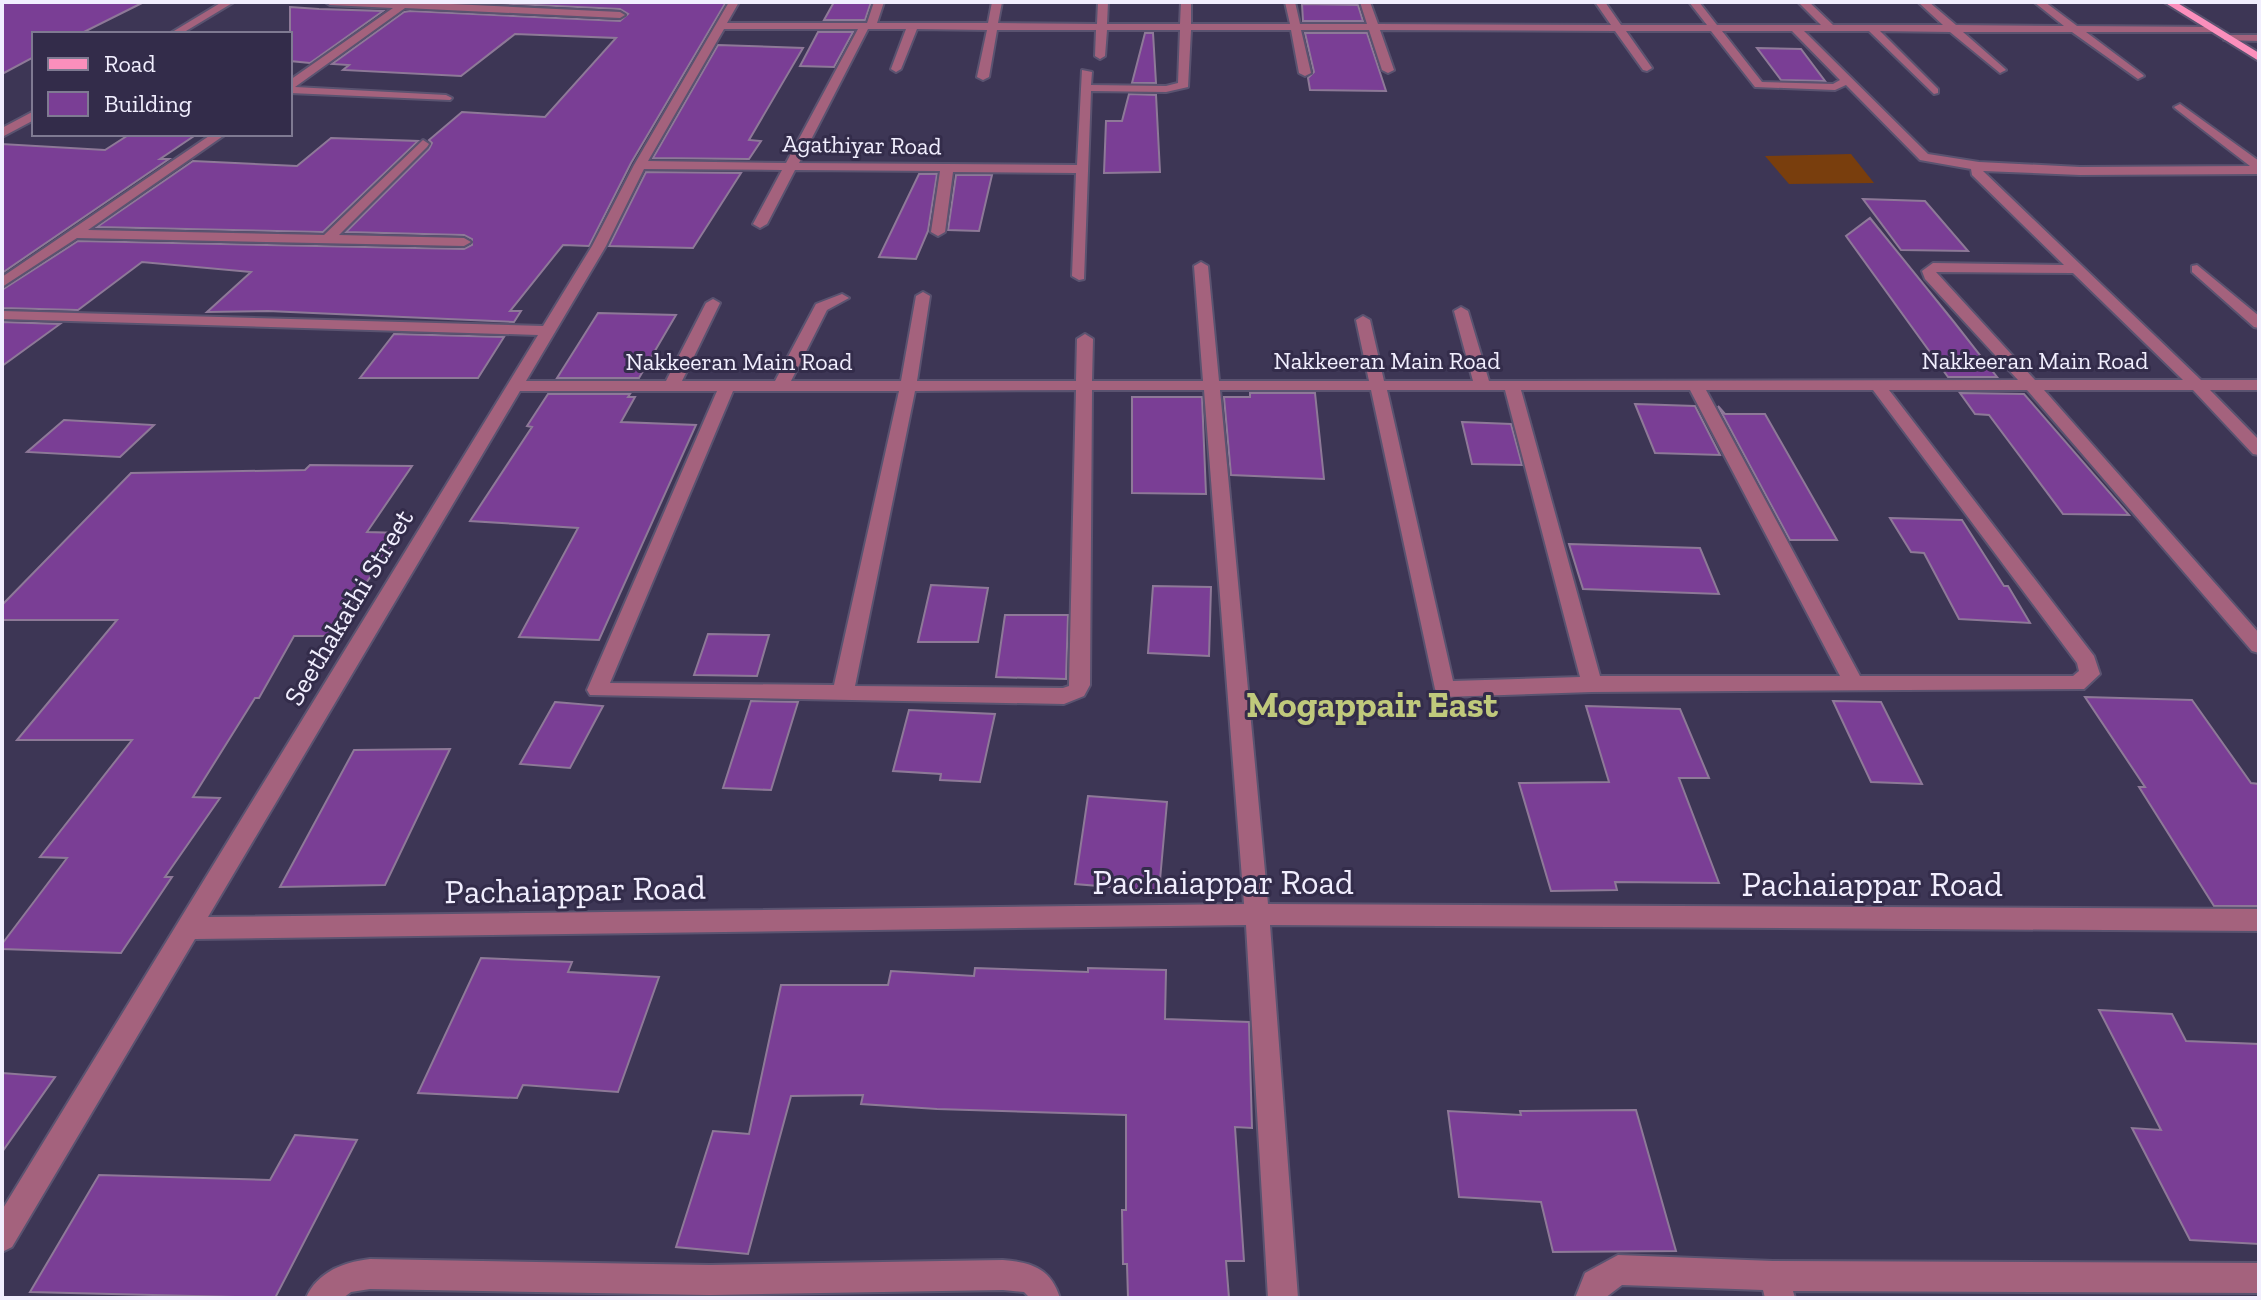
<svg xmlns="http://www.w3.org/2000/svg" width="2261" height="1300" viewBox="0 0 2261 1300" font-family="'Zilla Slab',serif">
  <style>
    .green { fill: #793e0d }
    .building { fill: #7a3e95; stroke: #8e7998; stroke-width: 2 }
    .lines { fill: none; stroke-linecap: round; stroke-linejoin: round }
    .minor-casing { stroke: #5a5370; stroke-width: 4 }
    .major-casing { stroke: #5a5370; stroke-width: 4 }
    .minor { fill: #a4627d; fill-rule: evenodd }
    .major { fill: #fb8fbc; fill-rule: evenodd }
    .labels { text-anchor: middle; stroke-width: 6; stroke-linejoin: round; paint-order: stroke }
    .far-street-label { font-size: 24px; fill: #f1eefe; stroke: #332c4a }
    .street-label { font-size: 28px; fill: #f1eefe; stroke: #332c4a }
    .near-street-label { font-size: 34px; fill: #f1eefe; stroke: #332c4a }
    .district-label { font-size: 36px; font-weight: bold; fill: #c0c97c; stroke: #332c4a }
  </style>
  <rect width="100%" height="100%" fill="#3d3655"/>
  <path class="green" d="M1851 154 1874 183 1789 184 1765 156Z"/>
  <path class="building" d="M2 2H144L80 34H34V57L2 74Z
    M472 2H726L631 163 589 246 563 245 510 311H521L514 322 268 311 207 312 251 272 142 262 78 310 2 308V290L78 241 464 249 472 245V239L464 235 346 232 429 149 432 143 429 140 462 112 545 117 616 38 515 34 461 76 343 70 349 65 332 64 404 12 410 11 620 21 628 14 620 9Z
    M834 2H871L865 20H824Z
    M1302 4 1358 5 1363 21H1303Z
    M290 7 319 9 383 11 310 63 290 61Z
    M818 32H853L834 67 800 66Z
    M1145 33H1153L1156 83H1132Z
    M1305 33H1367L1386 91 1310 90 1308 78 1314 72Z
    M718 45 803 48 749 140 761 141 749 159 653 158Z
    M1757 48 1801 49 1825 81 1781 80Z
    M1129 94 1156 95 1160 172 1104 173 1106 121H1122Z
    M130 134H197L160 159H169L2 273V144L105 150Z
    M331 138 418 141 323 232 97 227 193 161 297 166Z
    M646 172 741 173 693 248 609 246Z
    M919 174H937L928 231 916 259 879 257Z
    M956 175H992L979 231 948 230Z
    M1863 199 1925 201 1968 251 1901 250Z
    M1870 218 1954 322 1997 377H1948L1846 236Z
    M598 313 676 315 639 378H557Z
    M2 322 60 324 2 366Z
    M394 334 504 337 478 378H360Z
    M1250 393H1315L1324 479 1231 475 1224 397H1250Z
    M1960 393 2024 394 2129 515 2063 514 1989 415 1975 414Z
    M548 394H630L628 397H635L621 422 696 425 599 640 519 637 578 528 470 521 532 427 527 426Z
    M1132 397H1202L1206 494 1132 493Z
    M1635 404 1695 406 1720 455 1655 453Z
    M1718 406 1725 414H1765L1837 540H1790Z
    M64 420 154 425 120 457 27 452Z
    M1462 422 1511 424 1522 465 1472 464Z
    M310 465 412 466 367 532 401 533 329 636H294L259 698H255L193 797 220 798 165 877H172L121 953 2 949V944L67 858 40 857 132 740H17L117 620H2V605L131 473 305 470Z
    M1890 518 1962 520 2004 586H2008L2030 623 1959 619 1924 553 1911 552Z
    M1569 544 1700 548 1719 594 1583 589Z
    M931 585 988 588 978 642H918Z
    M1153 586 1211 587 1209 656 1148 653Z
    M1005 615H1068L1066 679 996 677Z
    M708 634 769 635 757 676 694 675Z
    M2085 697 2192 700 2251 783 2259 784V906H2214L2139 787H2145Z
    M751 701 798 702 771 790 723 788Z
    M1833 701 1881 702 1922 784 1871 782Z
    M555 702 603 706 570 768 520 764Z
    M1586 706 1680 709 1709 778H1679L1719 883 1615 882 1617 890 1551 891 1519 783 1609 782Z
    M909 710 995 714 980 782 940 780 941 774 893 771Z
    M450 749 385 885 280 887 354 750Z
    M1088 796 1167 802 1159 891 1075 884Z
    M481 958 572 962 568 972 659 977 618 1092 523 1085 517 1098 418 1093Z
    M975 968 1088 972V968L1166 970 1165 1019 1249 1022 1252 1128 1235 1127 1244 1261H1226L1229 1298H1128L1127 1264H1123L1122 1210H1126V1115L937 1109 861 1104 863 1095 791 1096 748 1254 676 1247 713 1131 749 1134 781 985H888L891 971 974 976Z
    M2099 1010 2172 1014 2186 1041 2259 1044V1244L2190 1240 2132 1128 2161 1130Z
    M2 1073 55 1077 2 1152Z
    M1636 1110 1676 1251 1553 1252 1541 1202 1459 1197 1448 1111 1521 1115 1520 1111Z
    M295 1135 357 1140 275 1298 30 1292 99 1175 270 1180Z"/>
  <g class="lines">
    <defs>
      <path id="minor" d="M222 2H234L181 34H169Z
        M325 2H409L620 12 625 15 620 18 405 8 295 87 446 95 452 98 450 100 290 93V80L393 8 330 5Z
        M729 2H739L727 23H867L874 2H884L877 23H988L992 2H1002L998 23 1097 24 1098 2H1108L1107 24H1180L1181 2H1191V24H1290L1285 2H1295L1300 24H1367L1360 2H1370L1378 24 1611 25 1595 2H1605L1621 25H1707L1689 2H1699L1717 25H1821L1798 2H1809L1833 25H1943L1918 2H1929L1956 25 2064 26 2034 2H2045L2077 26 2217 27V31L2213 32H2086L2142 74 2144 76 2138 79 2072 32H1963L2004 68 2006 70 2000 73 1950 32 1880 31 1938 89V93L1934 94 1869 31H1804L1928 154 1979 162 2080 167 2250 166 2176 109 2174 107 2180 104 2259 161V174L2080 175 1983 171 2201 380H2259V390H2210L2259 440V455L2253 454 2193 390H2044L2259 633V653L2252 651 2027 390H1889L2094 656 2100 674 2084 689 1592 692 1445 697 1438 694 1435 689 1371 390H1220L1268 904 2259 909V931L1270 925 1298 1298H1268L1246 925 195 939 12 1247 2 1252V1210L538 335 2 319V311L543 326 592 246 634 165ZM724 29H858L786 163 648 161ZM868 29H906L891 69 896 72 901 69 917 29 987 30 977 77 983 80 989 77 997 30H1096L1095 56 1100 59 1105 56 1107 30H1180L1178 83 1166 86 1091 85 1092 72 1082 70 1077 165 799 163ZM1191 30H1291L1299 73 1305 76 1311 73 1301 30H1369L1382 70 1388 73 1394 70 1380 30 1615 31 1643 70 1647 71 1652 68 1626 31H1711L1755 87 1835 90 1846 85 1920 160 1971 169 1972 175 2064 265 1933 263 1922 271 1925 279 2018 380 1489 381 1468 311 1461 307 1454 311 1473 381H1384L1370 320 1363 316 1356 320 1369 381H1219L1208 266 1201 262 1194 266 1203 381H1092L1093 339 1085 334 1077 339 1076 381H917L930 296 923 292 916 296 901 381H791L827 310 849 298 842 294 816 304 775 381H682L720 303 713 299 706 303 666 381H526L606 246 644 169 782 170 753 224 760 228 767 224 795 170 940 171 931 232 938 236 945 232 953 172 1076 173 1072 276 1079 280 1084 279 1091 91 1166 92 1188 87ZM1722 31H1792L1840 80 1833 84 1762 82ZM1936 272 2073 273 2183 380H2035ZM1076 390 1069 686 1063 688 855 686 915 391ZM1092 390H1204L1244 904 208 917 520 391H717L587 690 590 695 1064 704 1084 696 1090 685ZM1387 390H1505L1580 677 1453 681ZM1521 390H1690L1840 676H1600ZM1706 390H1873L2077 663 2079 671 2073 676H1860ZM733 391H899L834 685 610 683Z
        M2228 35H2259V41L2224 40V36Z
        M34 111V120L2 137V128Z
        M212 134H226L88 230 324 235 423 140 429 144 427 147 339 235 464 238 471 242 464 246 77 238 2 287V277Z
        M2197 265 2259 316V328L2254 327 2192 272V266Z
        M1618 1255 1773 1261 2259 1263V1293L1793 1291 1795 1298H1765L1763 1290 1622 1285 1605 1298H1575L1585 1273Z
        M370 1259 710 1265 1003 1260C1032 1262 1051 1269 1060 1298H1030L1024 1292 1003 1290 710 1295 370 1289 351 1292 343 1298H306C317 1272 344 1262 370 1259Z"/>
      <path id="major" d="M2164 2H2176L2259 53V61Z"/>
    </defs>
    <use href="#minor" class="minor-casing"/>
    <use href="#major" class="major-casing"/>
    <use href="#minor" class="minor"/>
    <use href="#major" class="major"/>
  </g>
  <g class="labels">
    <g class="far-street-label">
      <text transform="translate(862 145) rotate(1)" y="8">Agathiyar Road</text>
      <text x="1387" y="369">Nakkeeran Main Road</text>
      <text x="2035" y="369">Nakkeeran Main Road</text>
      <text x="739" y="370">Nakkeeran Main Road</text>
    </g>
    <g class="street-label">
      <text transform="translate(348 607) rotate(-59)" y="10">Seethakathi Street</text>
    </g>
    <g class="near-street-label">
      <text x="1223" y="894">Pachaiappar Road</text>
      <text x="1872" y="896">Pachaiappar Road</text>
      <text transform="translate(575 889) rotate(-1)" y="12">Pachaiappar Road</text>
    </g>
    <g class="district-label">
      <text x="1372" y="717">Mogappair East</text>
    </g>
  </g>
  <rect width="2261" height="1300" fill="none" stroke="#f1eefe" stroke-width="8"/>
  <rect x="32" y="32" width="260" height="104" fill="#332c4a" stroke="#7f7a92" stroke-width="2"/>
  <rect x="48" y="58" width="40" height="12" fill="#fb8fbc" stroke="#7f7a92" stroke-width="2"/>
  <text x="104" y="72" font-size="24" fill="#f1eefe">Road</text>
  <rect x="48" y="92" width="40" height="24" fill="#7a3e95" stroke="#7f7a92" stroke-width="2"/>
  <text x="104" y="112" font-size="24" fill="#f1eefe">Building</text>
</svg>
